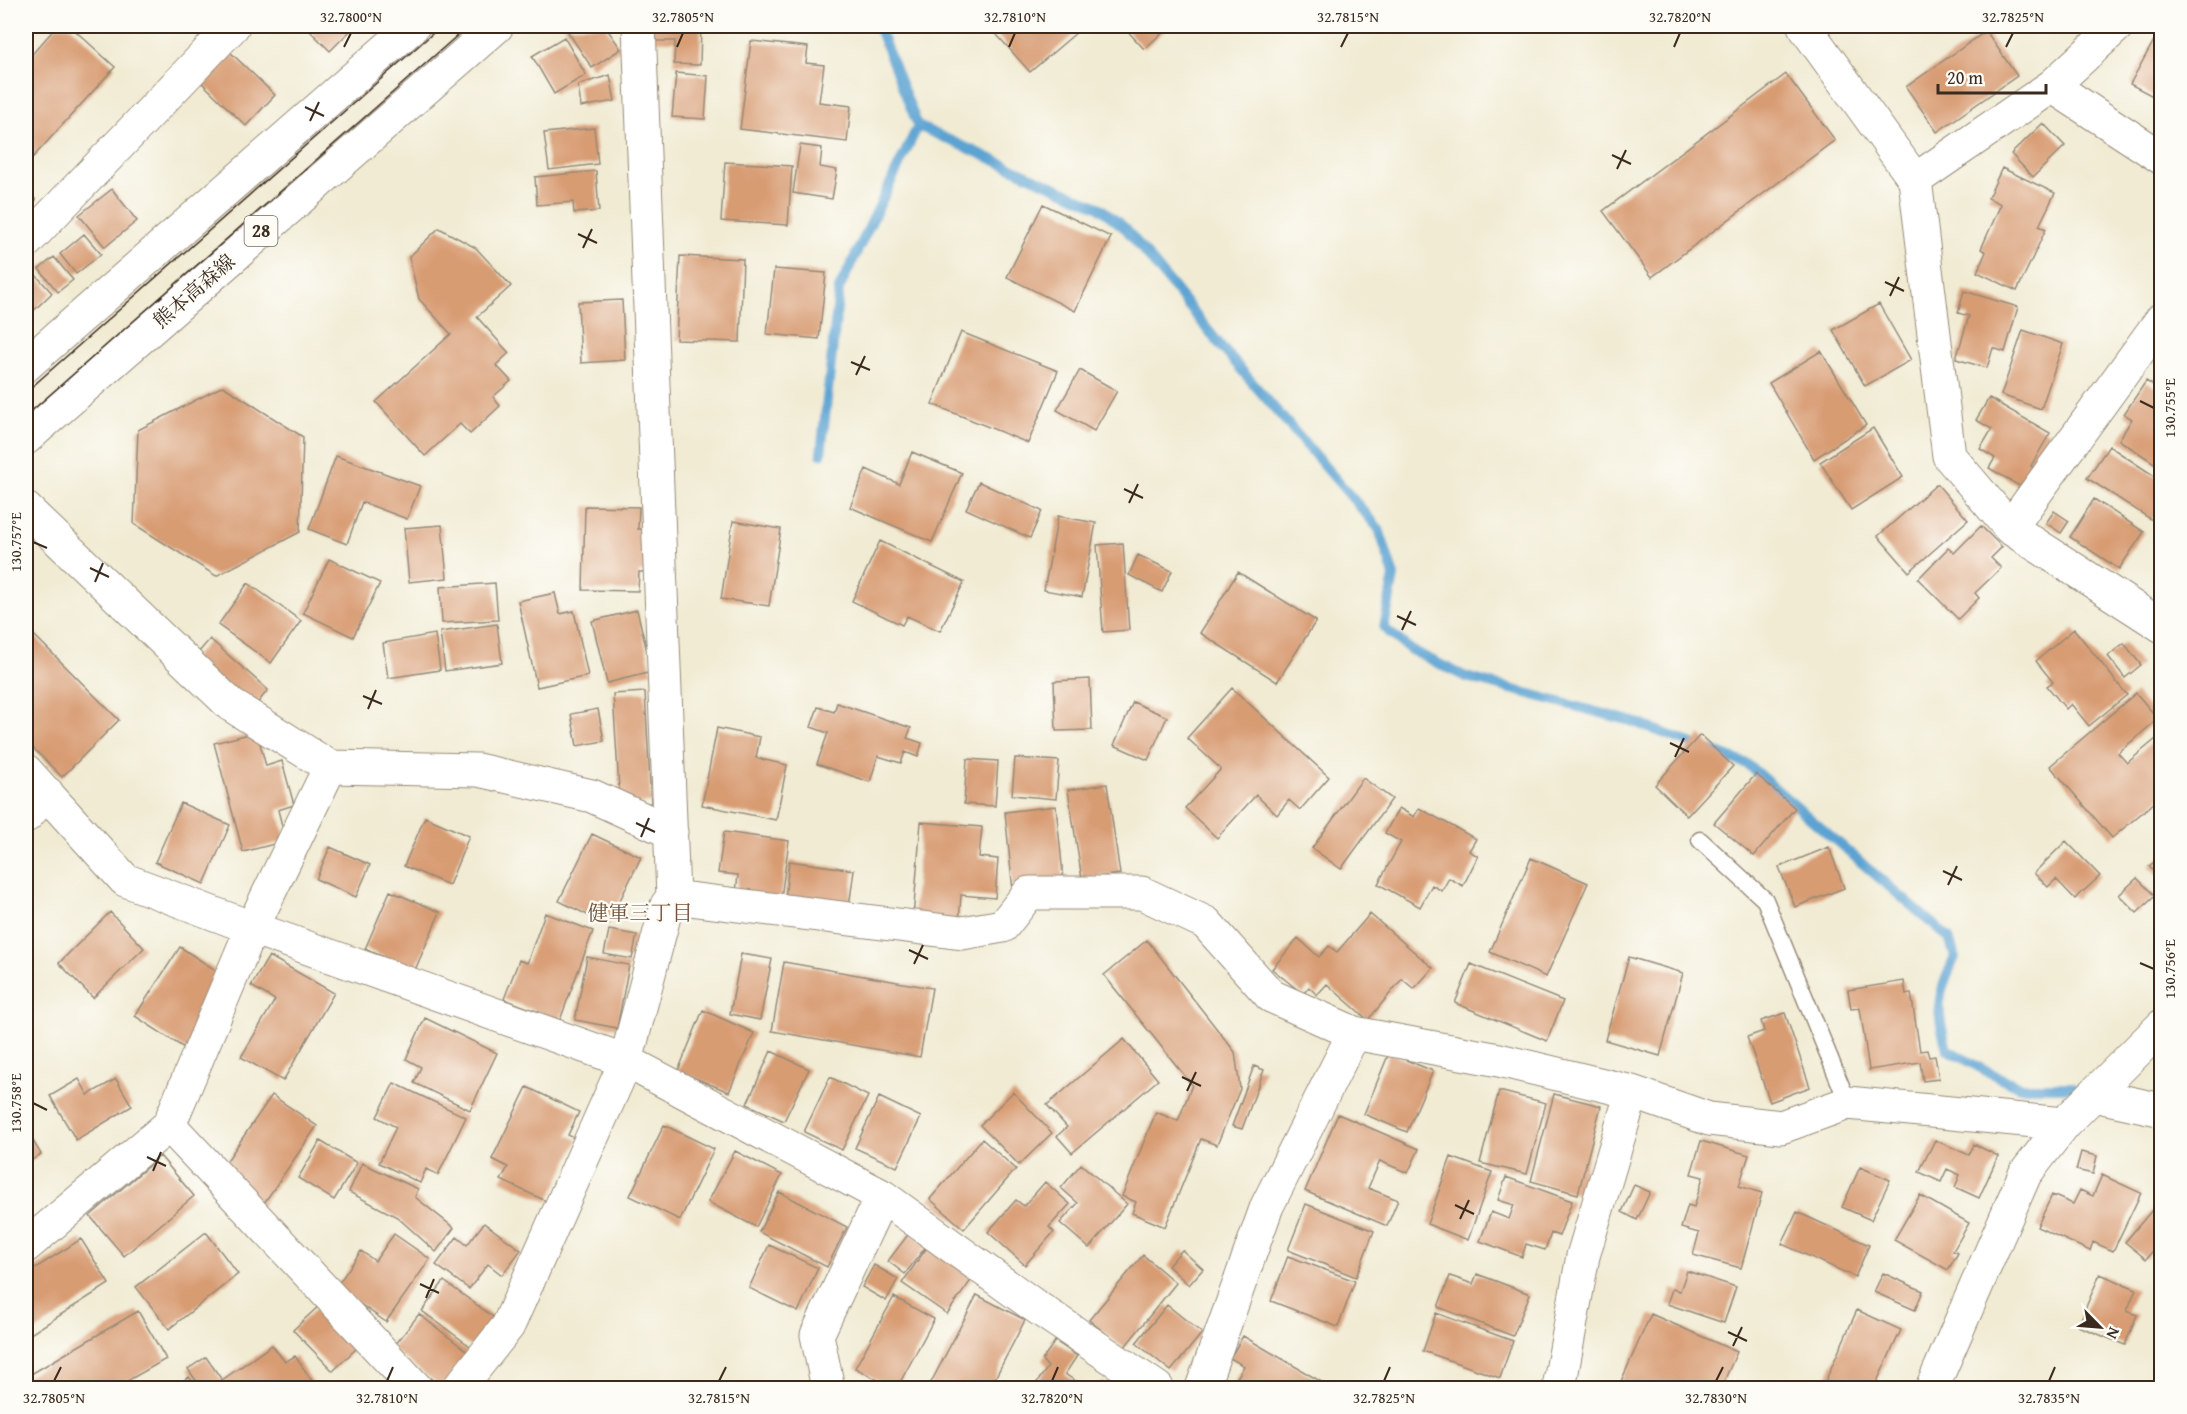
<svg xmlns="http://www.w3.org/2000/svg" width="2187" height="1414" viewBox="0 0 2187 1414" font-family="'Gentium Book Plus','Noto Serif JP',serif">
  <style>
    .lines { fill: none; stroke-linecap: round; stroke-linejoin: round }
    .stream { stroke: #5ca3d2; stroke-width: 10 }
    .building { fill: #d89c73 }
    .lane-casing { stroke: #968a78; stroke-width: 19 }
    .street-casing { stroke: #968a78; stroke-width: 35 }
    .primary-casing { stroke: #968a78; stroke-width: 35 }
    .lane { stroke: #fff; stroke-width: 16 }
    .street { stroke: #fff; stroke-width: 33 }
    .primary { stroke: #fff; stroke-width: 33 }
    .tram { stroke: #3b2a1e; stroke-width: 1.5 }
    .ticks { fill: none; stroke: #3b2a1e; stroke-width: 2 }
    .labels { text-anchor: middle; stroke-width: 4.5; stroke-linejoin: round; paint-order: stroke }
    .shield { fill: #fdfcf7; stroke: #75695f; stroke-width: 1.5 }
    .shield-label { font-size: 18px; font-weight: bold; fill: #3b2a1e }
    .street-label { font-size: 20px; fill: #3b2a1e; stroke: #fdfcf7 }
    .neighbourhood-label { font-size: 21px; fill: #72523c; stroke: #fdfcf7 }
    .neatline { fill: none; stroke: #3b2a1e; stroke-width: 2 }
    .ticks-label { font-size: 15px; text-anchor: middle; fill: #3b2a1e }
  </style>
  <rect width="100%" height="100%" fill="#fdfcf7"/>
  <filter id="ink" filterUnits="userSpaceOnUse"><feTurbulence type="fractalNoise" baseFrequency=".0167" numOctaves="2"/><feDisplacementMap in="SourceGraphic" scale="12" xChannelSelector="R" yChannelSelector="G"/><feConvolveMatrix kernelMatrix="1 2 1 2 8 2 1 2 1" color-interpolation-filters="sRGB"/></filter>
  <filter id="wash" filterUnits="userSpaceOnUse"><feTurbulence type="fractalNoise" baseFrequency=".008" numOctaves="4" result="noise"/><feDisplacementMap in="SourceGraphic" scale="24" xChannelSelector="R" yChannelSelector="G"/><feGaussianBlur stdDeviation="1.35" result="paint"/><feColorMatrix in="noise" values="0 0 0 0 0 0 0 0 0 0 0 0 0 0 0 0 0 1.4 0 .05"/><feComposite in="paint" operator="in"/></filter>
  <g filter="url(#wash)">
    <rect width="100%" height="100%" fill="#f1ebd3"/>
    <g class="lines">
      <path class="stream" d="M878 26 918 126 1099 207 1126 229 1225 351 1379 529 1394 576 1384 628 1411 650 1466 677 1634 722 1747 764 1949 938 1955 957C1937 997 1935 1006 1947 1049L1984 1070 2020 1087H2072
        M821 454 839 289 918 126"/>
    </g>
    <g id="blocks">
      <path class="building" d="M57 26H70L115 67 26 165V61Z
        M305 26H355L330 51Z
        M564 26H605L621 49 592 68Z
        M650 26H701L700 65 674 64 675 41H649Z
        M989 26H1084L1030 72Z
        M1123 26H1170L1144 49Z
        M2162 26V101L2130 84Z
        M1986 31 2017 76 1937 132 1906 87Z
        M564 37 586 75 554 94 532 56Z
        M751 41 808 47 806 63 824 65 819 102 851 106 847 142 740 129Z
        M229 51 275 95 246 126 200 81Z
        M676 73 708 76 705 119 672 117Z
        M1786 74 1835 140 1652 277 1603 211Z
        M610 75 615 101 581 107 578 85Z
        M2043 123 2065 146 2033 177 2011 154Z
        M594 128 598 164 549 170 544 133Z
        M800 145 822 148 820 167 837 170 832 199 793 193Z
        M725 162 792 166 788 225 721 221Z
        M2002 168 2055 193 2039 226 2046 229 2017 291 1977 272 1986 252 1981 249 2001 204 1988 198Z
        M596 171 599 211 574 213 573 202 537 205 535 177Z
        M112 189 137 221 105 247 79 215Z
        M26 190 36 200 26 211Z
        M1043 204 1111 237 1075 311 1007 277Z
        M439 228 476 248 511 286 477 317 509 353 496 365 511 381 493 397 500 406 470 434 460 424 425 456 376 402 451 334 419 299 409 257Z
        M84 234 101 254 76 274 60 254Z
        M680 256 743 259 740 342 676 340Z
        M54 257 73 280 58 292 39 269Z
        M26 264 52 293 26 318Z
        M774 269 826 273 819 339 767 334Z
        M1964 291 2018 307 2005 352 1993 348 1987 368 1956 359 1969 316 1958 313Z
        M622 300 625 360 581 363 578 302Z
        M1879 304 1911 360 1865 386 1833 330Z
        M2023 330 2063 344 2041 409 2001 395Z
        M961 332 1058 371 1028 443 932 404Z
        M1821 351 1866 425 1814 459 1769 383Z
        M1080 370 1117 391 1094 431 1057 410Z
        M2146 381 2162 391V468L2119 440 2132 419 2124 414Z
        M223 386 303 437 300 532 216 576 134 524 138 430Z
        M1989 398 2050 433 2031 466 2037 470 2026 490 1989 468 1995 458 1980 449 1992 429 1976 420Z
        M1873 428 1903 477 1851 510 1820 462Z
        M2109 446 2162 481V506L2152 520 2087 478Z
        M912 452 962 473 932 542 850 507 866 469 899 484Z
        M336 456 420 486 407 519 362 502 347 544 309 529Z
        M979 482 1042 511 1030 538 966 509Z
        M1937 484 1968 520 1909 572 1878 536Z
        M2094 499 2144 532 2119 569 2070 537Z
        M585 506 639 507 638 529H649L648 572H639L638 591 583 590Z
        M2054 511 2069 521 2061 533 2046 523Z
        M1058 516 1096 523 1082 597 1044 590Z
        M733 521 781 529 769 606 721 599Z
        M442 525 447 578 409 582 404 528Z
        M1981 526 2002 547 1991 558 2001 568 1975 593 1979 598 1958 619 1918 579 1948 548 1954 553Z
        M880 541 964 582 940 631 907 616 902 625 852 601Z
        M1123 543 1129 630 1103 632 1097 545Z
        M1138 555 1172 571 1162 592 1129 575Z
        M329 559 380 583 353 637 303 613Z
        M1238 572 1316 621 1277 682 1200 633Z
        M248 583 301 621 271 663 218 625Z
        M495 583 498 620 442 623 440 587Z
        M555 593 560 614 574 611 588 676 537 687 518 601Z
        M637 610 652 672 607 683 592 621Z
        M497 624 502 663 445 671 440 632Z
        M27 628 119 720 62 777 26 741V630Z
        M2074 629 2127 695 2089 726 2071 704 2066 709 2047 686 2053 682 2036 661Z
        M435 634 440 670 388 678 383 643Z
        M210 639 268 690 251 711 192 660Z
        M2124 643 2141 665 2125 678 2108 656Z
        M1090 679 1092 730 1056 731 1054 681Z
        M1232 688 1329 777 1300 810 1289 800 1277 815 1256 795 1217 838 1185 808 1221 769 1187 738Z
        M645 692 651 803 620 805 613 694Z
        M2136 693 2158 719 2118 753 2127 763 2162 734V796L2112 838 2050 766Z
        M1133 702 1167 717 1148 760 1114 745Z
        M837 703 911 728 907 738 922 743 918 757 905 752 901 763 878 756 870 782 817 764 828 733 811 727 818 707 834 712Z
        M598 709 604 741 577 746 571 714Z
        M717 728 760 737 756 758 787 765 776 820 702 805Z
        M257 732 266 766 282 761 294 805 278 810 286 841 243 852 214 743Z
        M1700 735 1733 766 1687 816 1655 785Z
        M1015 758 1059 761 1056 799 1012 795Z
        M967 759 998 761 995 806 964 804Z
        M1756 774 1795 808 1754 856 1714 823Z
        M1363 778 1392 799 1341 869 1312 848Z
        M1107 784 1120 874 1082 879 1068 790Z
        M181 803 230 825 204 884 155 862Z
        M1056 806 1064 885 1013 891 1005 812Z
        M1399 808 1414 817 1419 808 1476 839 1469 851 1478 856 1463 886 1449 878 1442 891 1432 885 1420 907 1378 884 1401 842 1385 833Z
        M425 817 469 836 449 885 404 866Z
        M921 822 982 827 979 857 998 859 995 898 961 895 959 923 913 918Z
        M724 832 789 841 781 898 736 892 738 875 718 873Z
        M592 834 641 857 608 925 559 901Z
        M2066 841 2100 876 2075 899 2056 879 2048 887 2034 873Z
        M330 847 370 865 356 897 316 879Z
        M1829 847 1844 888 1795 907 1779 867Z
        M2162 856V872L2157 875 2149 866Z
        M1531 858 1588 883 1546 977 1490 952Z
        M789 861 854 870 849 907 785 899Z
        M2137 878 2155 896 2137 913 2119 895Z
        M390 891 440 912 415 970 365 949Z
        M110 912 144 948 93 998 59 963Z
        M545 913 593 931 560 1020 504 999 519 960 527 963Z
        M1370 914 1433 968 1414 989 1402 979 1368 1020 1327 984 1317 995 1309 987 1303 994 1272 969 1298 938 1319 957 1329 946 1337 952Z
        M609 930 637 935 632 959 604 954Z
        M1147 940 1235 1052 1240 1089 1217 1145 1201 1139 1165 1227 1132 1213 1136 1202 1122 1196 1156 1112 1178 1121 1192 1085 1104 975Z
        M180 947 226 977 187 1050 135 1016Z
        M741 954 772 959 760 1020 730 1014Z
        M269 956 334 993 283 1081 241 1057 275 1000 251 986Z
        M587 957 629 965 617 1028 575 1020Z
        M1629 957 1683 973 1660 1056 1605 1040Z
        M784 962 932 988 920 1057 772 1031Z
        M1471 964 1563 1001 1547 1041 1455 1003Z
        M1904 981 1906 994 1911 993 1920 1051 1927 1050 1929 1057 1935 1056 1939 1079 1923 1081 1920 1062 1869 1070 1860 1008 1851 1009 1848 990Z
        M703 1010 754 1033 729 1092 678 1071Z
        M1785 1013 1810 1087 1770 1102 1747 1037 1764 1031 1761 1021Z
        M425 1018 497 1053 470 1110 414 1083 421 1067 406 1059Z
        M1124 1039 1158 1080 1072 1153 1057 1136 1067 1127 1047 1105Z
        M771 1051 809 1069 784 1121 747 1104Z
        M1389 1053 1433 1071 1407 1132 1364 1114Z
        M1254 1066 1264 1070 1242 1129 1232 1126Z
        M830 1077 868 1096 842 1150 804 1132Z
        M79 1079 88 1095 116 1079 132 1106 76 1140 50 1096Z
        M394 1083 466 1117 438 1175 426 1169 420 1183 379 1163 396 1127 377 1117Z
        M527 1087 579 1112 568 1135 578 1140 548 1202 501 1180 508 1167 492 1159Z
        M1499 1091 1546 1103 1527 1174 1480 1163Z
        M1013 1092 1052 1133 1019 1165 980 1125Z
        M1554 1094 1601 1106 1578 1194 1531 1181Z
        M272 1095 317 1126 262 1206 224 1165Z
        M879 1097 921 1117 897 1167 855 1148Z
        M1338 1114 1419 1149 1408 1173 1380 1161 1368 1188 1398 1200 1387 1226 1305 1191Z
        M664 1125 714 1149 680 1220 630 1196Z
        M26 1130 41 1154 26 1164Z
        M982 1139 1016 1169 964 1229 930 1199Z
        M1935 1140 1969 1155 1974 1144 1998 1156 1979 1198 1955 1187 1960 1175 1947 1169 1941 1182 1919 1172Z
        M320 1141 357 1163 334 1200 298 1178Z
        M1701 1141 1749 1155 1739 1186 1762 1193 1741 1268 1693 1255 1699 1233 1681 1228 1688 1205 1694 1207 1703 1177 1691 1174Z
        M735 1151 782 1175 756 1227 708 1202Z
        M2081 1152 2097 1156 2093 1174 2076 1170Z
        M160 1156 194 1196 124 1256 90 1216Z
        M1451 1157 1492 1172 1468 1240 1427 1224Z
        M362 1163 418 1189 415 1197 454 1228 436 1252 397 1217 349 1192Z
        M1081 1164 1127 1204 1089 1248 1060 1223 1078 1203 1061 1188Z
        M1860 1167 1890 1180 1871 1220 1842 1207Z
        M2102 1175 2141 1193 2113 1251 2093 1242 2090 1251 2037 1227 2052 1195 2073 1204 2080 1190 2093 1196Z
        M1506 1177 1572 1201 1559 1236 1551 1233 1545 1250 1526 1244 1522 1257 1480 1241 1491 1212 1509 1219 1514 1205 1498 1200Z
        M1045 1182 1070 1204 1049 1227 1054 1232 1025 1265 988 1232 1016 1200 1024 1206Z
        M1634 1185 1650 1192 1637 1220 1622 1212Z
        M779 1192 847 1227 827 1267 759 1232Z
        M1920 1195 1969 1223 1953 1251 1958 1253 1948 1270 1894 1240Z
        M1306 1204 1374 1231 1356 1277 1288 1250Z
        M2152 1210 2162 1218V1240L2146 1259 2125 1242Z
        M1797 1212 1869 1245 1855 1277 1782 1244Z
        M484 1223 521 1250 502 1275 488 1264 469 1289 436 1265 457 1237 467 1245Z
        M206 1232 238 1274 169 1329 136 1287Z
        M910 1232 927 1245 905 1274 888 1261Z
        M394 1234 430 1259 386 1322 336 1287 361 1251 375 1261Z
        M81 1239 109 1284 26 1337V1274Z
        M930 1243 975 1275 947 1314 902 1283Z
        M769 1245 818 1268 798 1312 749 1288Z
        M1182 1250 1203 1269 1189 1285 1168 1266Z
        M1143 1255 1176 1283 1124 1348 1089 1320Z
        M1288 1256 1355 1281 1338 1327 1271 1301Z
        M874 1265 898 1279 886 1301 862 1287Z
        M1687 1271 1736 1287 1724 1323 1667 1304 1672 1289 1680 1291Z
        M1883 1273 1923 1291 1915 1310 1874 1292Z
        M1477 1274 1530 1294 1513 1336 1438 1307 1450 1276 1473 1284Z
        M2100 1274 2136 1289 2127 1311 2137 1315 2125 1345 2078 1326Z
        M444 1281 496 1319 474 1349 422 1311Z
        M977 1295 1025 1320 990 1388H928Z
        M894 1297 934 1319 897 1388H893L855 1368Z
        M322 1303 361 1344 333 1371 293 1330Z
        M1167 1305 1202 1333 1171 1371 1136 1343Z
        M1857 1310 1901 1330 1874 1388H1828L1823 1386Z
        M138 1311 166 1359 115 1388H26V1377Z
        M1436 1313 1513 1341 1500 1378 1423 1351Z
        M419 1314 469 1353 442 1387 392 1349Z
        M1651 1314 1737 1352 1721 1388H1618Z
        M1243 1336 1332 1388H1231L1244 1366 1230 1358Z
        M1055 1341 1077 1356 1065 1374 1086 1388H1033L1048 1367 1042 1360Z
        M272 1345 285 1362 295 1356 314 1384 308 1388H201L188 1369 206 1357 222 1380Z
        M189 1377 196 1388H171Z
        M1102 1382 1112 1388H1098Z"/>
    </g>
  </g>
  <g filter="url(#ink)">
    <use href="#blocks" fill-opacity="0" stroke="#968a78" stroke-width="1.5"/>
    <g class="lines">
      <defs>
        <path id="lane" d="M1700 840 1765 900 1848 1103"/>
        <path id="street" d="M1804 26 1915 180 1949 456 2010 528 2162 626
          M2052 86 2162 158
          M1915 180 2052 86 2117 26
          M26 242 233 26
          M26 509 231 705 330 767 478 770 592 796 671 832
          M2010 528 2162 319
          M26 771 125 880 252 928 626 1061 882 1196 1032 1304 1157 1388
          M26 816 47 793
          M673 897 962 933 1003 926 1029 893H1142L1206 923 1271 996 1354 1033 1499 1060 1632 1092 1709 1119 1781 1127 1848 1103 2064 1124
          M2093 1095 2162 1110
          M169 1125 416 1388
          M26 1246 169 1125 252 928 330 767
          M459 1388 508 1326 626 1061 667 905 673 897 639 26
          M828 1388 817 1335 882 1196
          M1202 1388 1267 1206 1354 1033
          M1559 1388 1583 1256 1632 1092
          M1932 1388 2025 1174 2064 1124 2162 1026"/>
        <path id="primary" d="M26 365 413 26
          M26 438 497 26"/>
      </defs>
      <use href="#lane" class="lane-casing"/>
      <use href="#street" class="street-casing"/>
      <use href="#primary" class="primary-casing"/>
      <use href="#lane" class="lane"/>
      <use href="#street" class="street"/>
      <use href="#primary" class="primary"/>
      <path class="tram" d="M26 392 441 26
        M26 416 468 26"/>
    </g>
  </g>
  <path class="ticks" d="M344 47 351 33M677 47 683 33M1009 47 1015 33M1341 47 1348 33M1674 47 1680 33M2006 47 2013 33M305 107 324 116M310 121 319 102M1612 155 1631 164M1617 169 1626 150M578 234 597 243M583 248 592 229M1885 282 1904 291M1890 296 1899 277M851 362 870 370M856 375 865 356M2140 401 2154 408M1124 489 1143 498M1129 503 1138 484M33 542 47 548M90 568 109 577M95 582 103 563M1397 616 1416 625M1402 630 1411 611M363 696 382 704M368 709 376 690M1670 743 1689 752M1675 757 1684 738M636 823 655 832M641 837 649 818M1943 871 1962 880M1948 885 1957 866M909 950 928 959M2140 963 2154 969M914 964 923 945M1182 1077 1201 1086M1187 1091 1196 1072M33 1103 47 1110M147 1157 166 1166M153 1171 161 1152M1455 1205 1474 1214M1460 1219 1469 1200M420 1284 439 1293M426 1298 434 1279M1728 1332 1747 1341M1733 1346 1742 1327M54 1381 61 1367M387 1381 393 1367M719 1381 726 1367M1052 1381 1058 1367M1384 1381 1390 1367M1716 1381 1723 1367M2049 1381 2055 1367"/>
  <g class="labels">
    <rect class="shield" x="244.5" y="216" width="33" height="30" rx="4.5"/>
    <g class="shield-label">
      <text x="261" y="237">28</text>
    </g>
    <g class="street-label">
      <text transform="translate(194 291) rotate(-41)" y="7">熊本高森線</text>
    </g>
    <g class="neighbourhood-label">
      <text x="640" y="920">健軍三丁目</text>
    </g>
  </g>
  <rect width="2187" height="1414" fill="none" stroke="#fdfcf7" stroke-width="66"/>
  <g transform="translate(2100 1327) rotate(115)" stroke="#fdfcf7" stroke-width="4.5" paint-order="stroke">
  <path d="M0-4.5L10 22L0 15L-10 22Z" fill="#3b2a1e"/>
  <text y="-9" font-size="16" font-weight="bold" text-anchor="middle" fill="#3b2a1e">N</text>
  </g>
  <path d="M1938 84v9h108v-9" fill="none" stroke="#3b2a1e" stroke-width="3"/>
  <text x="1947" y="84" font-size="18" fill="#3b2a1e" stroke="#fdfcf7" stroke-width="4.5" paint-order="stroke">20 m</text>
  <rect x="33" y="33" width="2121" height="1348" class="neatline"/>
  <g class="ticks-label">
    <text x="351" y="22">32.7800°N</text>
    <text x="683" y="22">32.7805°N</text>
    <text x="1015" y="22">32.7810°N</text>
    <text x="1348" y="22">32.7815°N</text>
    <text x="1680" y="22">32.7820°N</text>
    <text x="2013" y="22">32.7825°N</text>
    <text transform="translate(2170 408) rotate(-90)" y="5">130.755°E</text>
    <text transform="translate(16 542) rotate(-90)" y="5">130.757°E</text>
    <text transform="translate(2170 969) rotate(-90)" y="5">130.756°E</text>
    <text transform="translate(16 1103) rotate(-90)" y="5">130.758°E</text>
    <text x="54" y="1403">32.7805°N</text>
    <text x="387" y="1403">32.7810°N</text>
    <text x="719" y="1403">32.7815°N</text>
    <text x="1052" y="1403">32.7820°N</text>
    <text x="1384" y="1403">32.7825°N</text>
    <text x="1716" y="1403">32.7830°N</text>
    <text x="2049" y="1403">32.7835°N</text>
  </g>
</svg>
